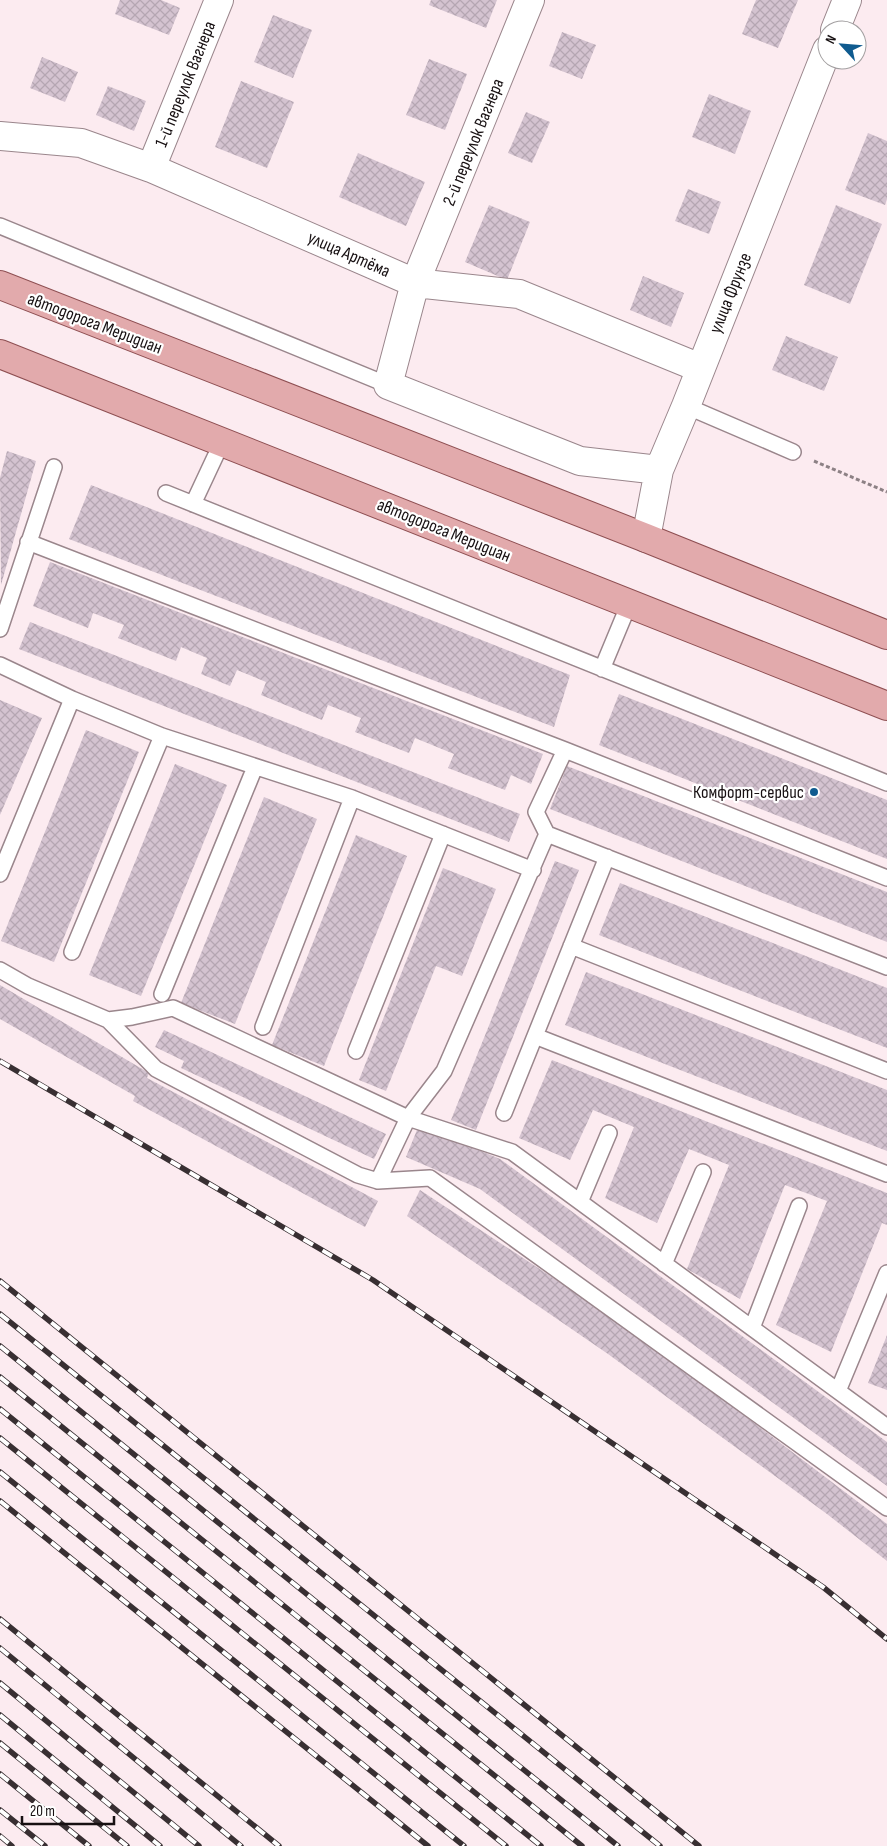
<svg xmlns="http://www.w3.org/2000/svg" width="887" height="1846" viewBox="0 0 887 1846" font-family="'Sofia Sans Condensed',sans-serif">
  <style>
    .building { fill: url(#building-cross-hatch) }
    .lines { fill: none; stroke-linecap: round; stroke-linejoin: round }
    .lane-casing { stroke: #9a868c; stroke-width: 18 }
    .street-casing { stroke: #9a868c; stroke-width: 30 }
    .primary-casing { stroke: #8e4f52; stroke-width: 30 }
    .path { stroke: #8d8185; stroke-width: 3; stroke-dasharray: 4 2.5; stroke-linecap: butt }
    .lane { stroke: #fff; stroke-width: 15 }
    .street { stroke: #fff; stroke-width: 28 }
    .primary { stroke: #e2aaac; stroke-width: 28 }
    .rail-casing { stroke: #382f32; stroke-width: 5.5 }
    .rail { stroke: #fff; stroke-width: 4; stroke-dasharray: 11; stroke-linecap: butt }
    .poi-dot { fill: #0f5b8f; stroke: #fff; stroke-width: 2 }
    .labels { text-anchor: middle; stroke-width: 4.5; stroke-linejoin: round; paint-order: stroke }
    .street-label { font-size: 18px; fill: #171012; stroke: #fff }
    .poi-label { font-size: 18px; fill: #171012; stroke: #fff; text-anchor: end }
  </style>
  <defs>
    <pattern id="building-cross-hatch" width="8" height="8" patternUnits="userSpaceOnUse" patternTransform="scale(1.25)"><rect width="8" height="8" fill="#d4c3d0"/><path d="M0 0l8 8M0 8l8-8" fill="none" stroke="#b5a6b2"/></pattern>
  </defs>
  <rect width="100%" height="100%" fill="#fcebf0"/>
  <path class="building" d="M120 0H161L180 8 169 35 115 14Z
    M431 0H497L486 28 429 5Z
    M756 0H798L778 48 742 34Z
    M273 15 312 30 293 78 254 62Z
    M562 32 596 45 582 79 549 66Z
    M42 57 78 72 65 102 30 88Z
    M429 59 467 74 445 130 406 115Z
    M241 81 294 102 267 168 215 147Z
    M108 86 146 101 134 131 96 115Z
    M709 94 751 111 735 154 692 137Z
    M526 112 550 122 532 163 508 153Z
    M868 133 887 141V199L885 205 845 190Z
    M358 153 425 182 406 226 339 197Z
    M688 189 721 202 709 234 675 221Z
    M489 205 530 222 507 280 465 262Z
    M836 205 882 224 850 304 804 285Z
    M643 276 684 293 671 327 630 310Z
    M786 336 838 357 824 391 772 370Z
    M7 451 36 461 1 585 0 478Z
    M91 485 570 675 554 727 69 539Z
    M50 562 543 754 531 784 511 775 505 790 448 768 454 754 415 738 409 753 355 732 361 718 328 705 322 720 261 695 266 682 237 670 230 686 201 674 207 658 181 647 176 661 118 638 124 625 93 613 88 628 33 606Z
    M30 622 520 814 509 842 19 649Z
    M619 694 887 800V859L599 745Z
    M0 700 42 718 0 815Z
    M86 730 139 752 54 962 1 941Z
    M175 764 227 785 141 996 89 975Z
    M567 766 887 892V942L550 809Z
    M264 797 317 819 235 1024 181 1003Z
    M356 835 407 856 324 1066 272 1045Z
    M555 861 579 870 476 1130 451 1120Z
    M443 868 496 889 462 976 436 966 386 1091 359 1080Z
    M620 883 887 988V1048L599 935Z
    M586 972 887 1090V1151L565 1025Z
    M0 985 149 1073 147 1078 378 1201 365 1227 133 1101 135 1096 0 1019Z
    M164 1030 386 1134 374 1159 181 1068 184 1061 155 1047Z
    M552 1060 887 1193V1225L882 1223 831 1352 776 1325 827 1201 785 1185 740 1299 687 1269 729 1165 689 1149 657 1223 605 1198 634 1127 593 1110 570 1160 519 1138Z
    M419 1125 500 1159 887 1442V1486L480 1189 406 1157Z
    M420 1190 629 1328 887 1524V1561L827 1514 608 1354 407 1216Z
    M887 1335V1390L868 1383Z"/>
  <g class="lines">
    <defs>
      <path id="lane" d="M0 226 388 385
        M686 406 793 452
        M166 493 887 783
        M193 504 222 442
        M28 542 565 750 887 878
        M0 629 54 467
        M0 665 72 699 162 736 352 798 533 870
        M602 669 629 604
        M547 834 536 812 565 750
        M0 874 72 699
        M571 946 887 1071
        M72 952 162 736
        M0 970 28 986 108 1020 132 1017 173 1008 408 1118 512 1152 887 1427
        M162 994 255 767
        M108 1020 156 1069 358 1175 378 1181 430 1178 887 1508
        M263 1027 352 798
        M535 1036 887 1174
        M356 1051 443 834
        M504 1113 607 857
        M378 1181 408 1118 444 1071 547 834 887 967
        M580 1202 609 1133
        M664 1264 703 1172
        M752 1328 799 1206
        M838 1391 887 1273"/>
      <path id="street" d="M530 0 415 283 388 385 580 461 659 470
        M835 30 847 0
        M0 136 81 143 151 168 415 283 519 294 700 368
        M151 168 219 0
        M646 538 659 470 686 406 827 50"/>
      <path id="primary" d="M0 285 646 538 887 635
        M0 354 887 706"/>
    </defs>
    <use href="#lane" class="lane-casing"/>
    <use href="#street" class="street-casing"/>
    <use href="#primary" class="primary-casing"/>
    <path class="path" d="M814 461 887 492"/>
    <use href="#lane" class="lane"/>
    <use href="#street" class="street"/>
    <use href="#primary" class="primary"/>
    <defs>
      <path id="rail" d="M0 1061 373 1280 823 1587 887 1639
        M0 1281 699 1846
        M0 1314 660 1846
        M0 1346 618 1846
        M0 1377 582 1846
        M0 1409 541 1846
        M0 1438 506 1846
        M0 1472 464 1846
        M0 1501 428 1846
        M0 1619 279 1846
        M0 1648 241 1846
        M0 1683 199 1846
        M0 1715 160 1846
        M0 1743 127 1846
        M0 1774 89 1846
        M0 1810 45 1846
        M0 1836 12 1846"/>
    </defs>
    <use href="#rail" class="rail-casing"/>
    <use href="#rail" class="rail"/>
  </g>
  <circle class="poi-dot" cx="814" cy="792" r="5"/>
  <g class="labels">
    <g class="street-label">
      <text transform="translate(185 84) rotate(-68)" y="6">1-й переулок Вагнера</text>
      <text transform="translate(473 142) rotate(-68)" y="6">2-й переулок Вагнера</text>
      <text transform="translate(349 254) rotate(24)" y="6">улица Артёма</text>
      <text transform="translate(730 293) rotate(-68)" y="6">улица Фрунзе</text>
      <text transform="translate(95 323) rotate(21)" y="6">автодорога Меридиан</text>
      <text transform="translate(444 530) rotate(22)" y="6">автодорога Меридиан</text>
    </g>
    <g class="poi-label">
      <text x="804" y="798">Комфорт-сервис</text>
    </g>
  </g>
  <g transform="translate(842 45) rotate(296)"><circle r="24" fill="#ffffff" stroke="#a29fa0"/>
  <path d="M0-4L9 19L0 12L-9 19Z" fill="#0f5b8f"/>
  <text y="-8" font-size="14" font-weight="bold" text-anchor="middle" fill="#171012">N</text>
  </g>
  <path d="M22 1816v8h92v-8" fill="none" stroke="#171012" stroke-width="2.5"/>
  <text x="30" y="1816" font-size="15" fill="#171012" stroke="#ffffff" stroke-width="4" paint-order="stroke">20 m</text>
</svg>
